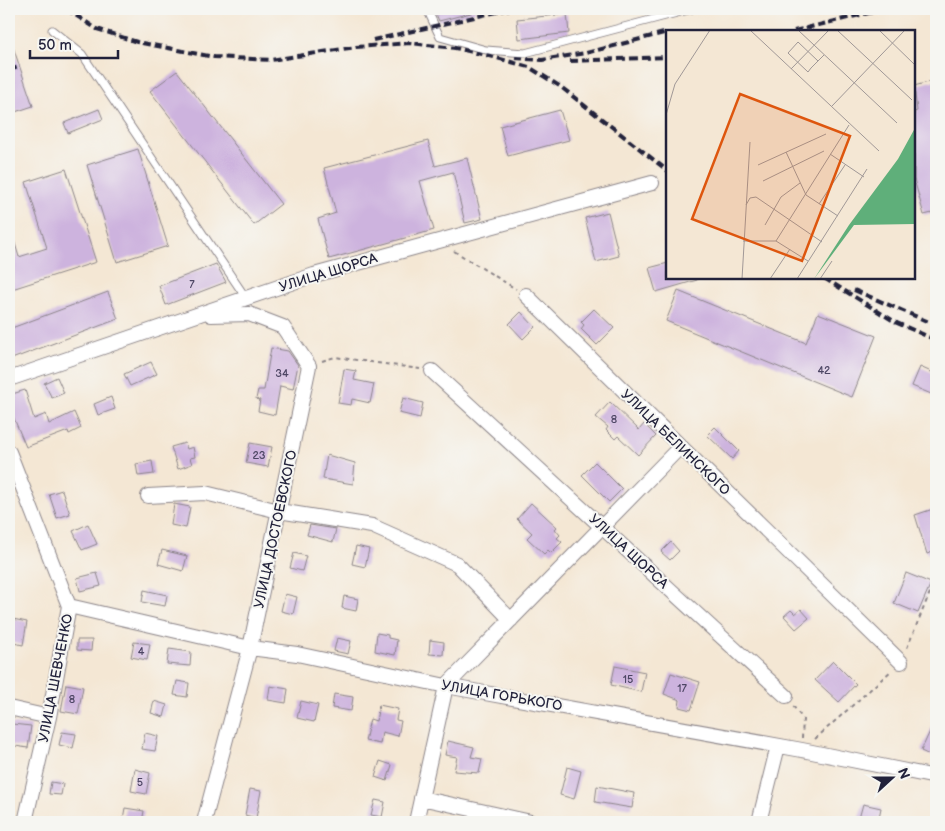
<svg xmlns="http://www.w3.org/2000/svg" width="945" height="831" viewBox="0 0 945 831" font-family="'Balsamiq Sans',sans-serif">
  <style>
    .building { fill: #cdb3de }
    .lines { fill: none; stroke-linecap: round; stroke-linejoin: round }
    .service-casing { stroke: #8b8488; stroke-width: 9 }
    .minor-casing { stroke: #8b8488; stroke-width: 16 }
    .path { stroke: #8b8488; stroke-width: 2; stroke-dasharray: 4 4; stroke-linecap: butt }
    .service { stroke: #fff; stroke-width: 7 }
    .minor { stroke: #fff; stroke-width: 14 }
    .rail { stroke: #22223b; stroke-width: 4; stroke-dasharray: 8 4; stroke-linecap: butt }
    .labels { text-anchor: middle; stroke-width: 4; stroke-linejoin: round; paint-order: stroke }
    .number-label { font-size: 11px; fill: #4d4664 }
    .street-label { font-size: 14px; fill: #22223b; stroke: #f6f6f2 }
    .inset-road { fill: none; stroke: #a09897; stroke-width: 1 }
    .view { fill: #de560e; fill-opacity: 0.15; stroke: #de560e; stroke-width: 2.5 }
    .inset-edge { fill: none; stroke: #22223b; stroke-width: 2.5 }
  </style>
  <rect width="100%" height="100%" fill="#f6f6f2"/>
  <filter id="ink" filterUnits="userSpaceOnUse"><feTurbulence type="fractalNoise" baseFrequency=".02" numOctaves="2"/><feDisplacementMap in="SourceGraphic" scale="10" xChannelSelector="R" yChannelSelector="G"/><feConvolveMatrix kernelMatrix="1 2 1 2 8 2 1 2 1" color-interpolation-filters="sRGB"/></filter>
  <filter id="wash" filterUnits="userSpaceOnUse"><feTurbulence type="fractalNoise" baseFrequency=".0096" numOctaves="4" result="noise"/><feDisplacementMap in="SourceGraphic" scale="20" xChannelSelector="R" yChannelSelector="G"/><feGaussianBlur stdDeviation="1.12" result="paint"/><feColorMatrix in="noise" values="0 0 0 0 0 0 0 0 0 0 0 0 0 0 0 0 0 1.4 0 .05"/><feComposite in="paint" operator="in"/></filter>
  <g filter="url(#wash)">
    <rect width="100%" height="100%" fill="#f4e7d4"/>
    <g id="blocks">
      <path class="building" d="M434 9H475V12L439 21Z
        M567 14 569 33 519 39 517 19Z
        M11 41 33 106 9 114V42Z
        M177 71 281 204 254 225 150 91Z
        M936 80V212L924 215 914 179V112L917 111 914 86Z
        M99 109 103 119 68 133 64 123Z
        M560 110 569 140 508 156 500 126Z
        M428 141 435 166 467 158 482 219 465 223 453 172 420 181 434 230 329 259 318 219 336 213 324 168Z
        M138 149 168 246 117 262 87 165Z
        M66 169 96 262 9 290V231L11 230 19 257 47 248 26 182Z
        M608 212 619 256 596 262 585 218Z
        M668 263V278H697V280L656 292 649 268Z
        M216 264 226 282 166 305 159 286Z
        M678 291 806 343 818 313 876 336 852 397 666 321Z
        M108 292 118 319 9 360V329Z
        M594 309 614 328 597 345 581 329 584 325 581 322Z
        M521 312 535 327 523 339 509 324Z
        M271 348 288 351 298 365 293 389 280 386 275 415 258 411 260 400 256 399 258 390H264Z
        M151 362 157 374 130 386 124 374Z
        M920 367 936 374V396L912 386Z
        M344 369 356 371 354 380 374 384 370 403 352 399 351 405 338 403Z
        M57 377 64 393 52 398 44 383Z
        M25 390 34 419 46 414 49 424 74 412 81 428 69 434 68 431 26 447 13 416 9 417V395Z
        M111 397 115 409 98 415 94 404Z
        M403 398 423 403 420 418 399 413Z
        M610 402 639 430 644 424 656 436 638 455 618 436 615 439 606 430 608 427 596 417Z
        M715 427 739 451 732 459 707 435Z
        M185 443 187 449 193 447 195 457 190 458 192 464 178 469 171 447Z
        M250 443 272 447 268 467 246 463Z
        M327 455 355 463 353 484 323 479Z
        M152 461 154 474 138 476 136 464Z
        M595 462 622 489 609 502 582 475Z
        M62 490 70 514 57 518 49 494Z
        M531 503 557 527 555 529 560 535 557 538 562 542 551 553 548 550 544 554 527 538 532 533 517 519Z
        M174 504 190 507 186 528 171 525Z
        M936 508V551L927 554 915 515Z
        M88 524 97 544 82 550 73 531Z
        M310 525 336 529 333 542 307 535Z
        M671 542 679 551 670 560 661 552Z
        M356 546 369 549 365 567 352 564Z
        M162 550 187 556 183 571 158 564Z
        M294 553 306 556 302 571 290 568Z
        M97 573 101 586 80 591 77 578Z
        M906 573 931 583 918 613 894 603Z
        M144 590 167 595 165 606 142 602Z
        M285 594 297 597 293 614 281 611Z
        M344 596 358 599 356 611 342 608Z
        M801 609 809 618 796 629 784 616 791 610 795 614Z
        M13 619 27 622 23 645 9 642Z
        M377 633 388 635V638L397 640 395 655 375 651Z
        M337 638 351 641 348 654 334 651Z
        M77 640H92L91 651 77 650Z
        M430 640 444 642 443 655 429 654Z
        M134 642 150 644 147 660 131 657Z
        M169 649 191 652 190 666 167 664Z
        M833 661 856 684 839 702 815 680Z
        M615 666 645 672 641 692 611 685Z
        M671 673 700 682 691 710 679 707 680 700 664 694Z
        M177 681 189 683 187 697 174 695Z
        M66 684 83 687 78 714 61 711Z
        M270 686 288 689 286 703 268 700Z
        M334 694 353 697 351 711 332 708Z
        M154 701 167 705 164 717 151 713Z
        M301 701 318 705 314 722 297 718Z
        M379 705 398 709 396 720 401 721 398 736 382 732 380 744 365 741 370 719 376 721Z
        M936 718V758L921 751Z
        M12 724 31 726 28 748 9 745Z
        M62 732 76 734 73 748 59 745Z
        M145 733 158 736 155 751 142 749Z
        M448 741 474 747 471 757 482 759 479 773 454 771 457 757 445 755Z
        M380 761 392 765 387 781 375 777Z
        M567 767 581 771 574 799 560 795Z
        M135 769 150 773 146 794 131 791Z
        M51 782 63 784 61 795 49 794Z
        M597 786 634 793 632 808 595 802Z
        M250 789 261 791 256 818 245 815Z
        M375 800 385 802 382 817 371 815Z
        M863 804 881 808 878 822H858Z
        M125 808 144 811 142 822 123 819Z"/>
    </g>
  </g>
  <g filter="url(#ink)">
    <use href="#blocks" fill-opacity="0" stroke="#8b8488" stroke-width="1"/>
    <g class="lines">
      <defs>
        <path id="service" d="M427 9 440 37 486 50 525 53 692 9
          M52 30 82 54 246 298"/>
        <path id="minor" d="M526 295 901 662
          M432 371 786 696
          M9 379 314 275 652 183
          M9 452 69 606 49 717 25 822
          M148 496 205 493 279 511 372 526 457 564 511 620
          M69 606 250 648 297 654 446 686 802 750 936 777
          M9 708 49 717
          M421 798 531 822
          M204 822 250 648 309 366 283 327 249 314 211 315
          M416 822 446 686 680 447
          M759 822 778 746"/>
      </defs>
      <use href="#service" class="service-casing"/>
      <use href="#minor" class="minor-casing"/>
      <path class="path" d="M454 251 516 289
        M322 361 335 357 420 369
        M907 648 936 578
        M793 706 803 719 802 738
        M815 739 892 670"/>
      <use href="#service" class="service"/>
      <use href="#minor" class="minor"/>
      <path class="rail" d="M66 9 97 29 137 42 214 57 271 60 356 47 410 43 455 48 490 56 529 67 561 87 668 171
        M794 31 885 9
        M373 40 510 9
        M515 58 542 60 586 53 664 33
        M570 61 668 57
        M9 70 19 67
        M824 278 897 323 936 340
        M854 290 936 325"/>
    </g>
  </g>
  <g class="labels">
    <g class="number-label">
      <text x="192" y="288">7</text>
      <text x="824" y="374">42</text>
      <text x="282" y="377">34</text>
      <text x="614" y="423">8</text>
      <text x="259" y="459">23</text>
      <text x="141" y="655">4</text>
      <text x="628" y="683">15</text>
      <text x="682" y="692">17</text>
      <text x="72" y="703">8</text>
      <text x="140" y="786">5</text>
    </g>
    <g class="street-label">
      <text transform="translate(328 272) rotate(-17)" y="5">УЛИЦА ЩОРСА</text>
      <text transform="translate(676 442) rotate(44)" y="5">УЛИЦА БЕЛИНСКОГО</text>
      <text transform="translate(275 529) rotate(-78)" y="5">УЛИЦА ДОСТОЕВСКОГО</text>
      <text transform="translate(629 551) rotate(43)" y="5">УЛИЦА ЩОРСА</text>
      <text transform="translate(55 678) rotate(-79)" y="5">УЛИЦА ШЕВЧЕНКО</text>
      <text transform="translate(502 695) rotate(10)" y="5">УЛИЦА ГОРЬКОГО</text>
    </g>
  </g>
  <g transform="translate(666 30)">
    <rect width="249" height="249" fill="#f4e7d4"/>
    <path d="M249 98V194L188 195 148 249 183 195 232 129Z" fill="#5faf7a"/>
    <path class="inset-road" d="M84 0 213 121M132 0 231 93M171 0 246 70M213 0 249 35M152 31 132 12 122 23 142 42 145 38 158 25M125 39 163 0M166 76 239 0M0 85 9 54 44 0M120 122 140 165 172 186M164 124 198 147M92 135 160 104M97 151 158 121M153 174 179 135M80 175 84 168 90 167 156 212M99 195 115 167 134 153M77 211H110L142 231M110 211 183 95M76 249 84 112M104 249 124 219M131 249 201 139M154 249 166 231"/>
    <path class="view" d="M74 64 184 106 136 231 26 189Z"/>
    <rect width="249" height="249" class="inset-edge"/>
  </g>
  <rect width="945" height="831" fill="none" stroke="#f6f6f2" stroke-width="30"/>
  <g transform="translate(892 778) rotate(69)" stroke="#f6f6f2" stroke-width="4" paint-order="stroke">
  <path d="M0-4L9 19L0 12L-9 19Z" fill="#22223b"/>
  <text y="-8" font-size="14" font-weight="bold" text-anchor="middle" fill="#22223b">N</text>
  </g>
  <path d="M30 50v8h88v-8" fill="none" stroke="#22223b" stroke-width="2.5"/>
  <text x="38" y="50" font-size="15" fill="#22223b" stroke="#f6f6f2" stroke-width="4" paint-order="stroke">50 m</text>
</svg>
